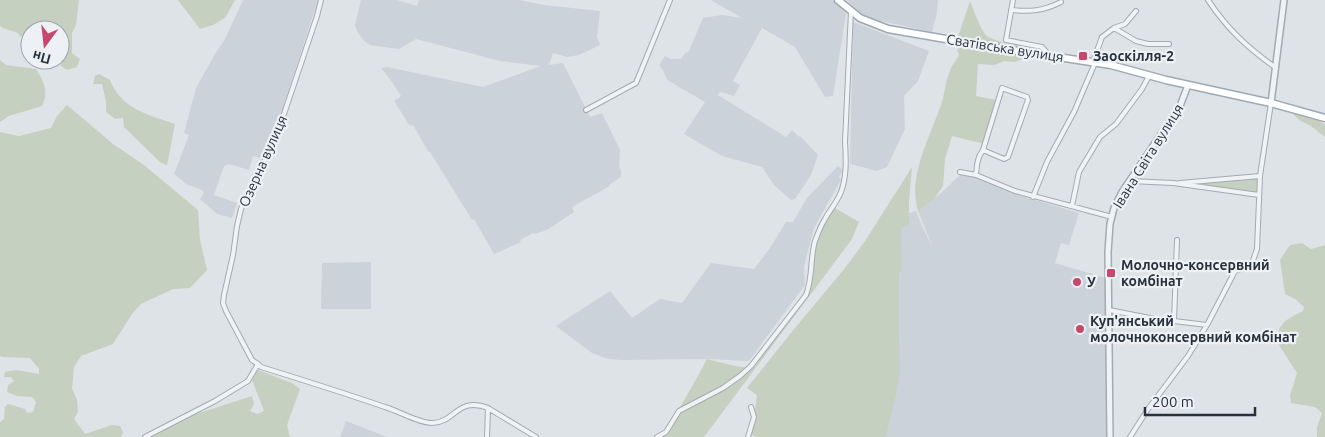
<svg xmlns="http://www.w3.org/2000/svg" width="1325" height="437" viewBox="0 0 1325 437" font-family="Ubuntu,sans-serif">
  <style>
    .built { fill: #ccd2d9 }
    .green { fill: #c6d0c0 }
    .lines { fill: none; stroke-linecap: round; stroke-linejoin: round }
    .minor-casing { stroke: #a4aab1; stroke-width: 6 }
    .tertiary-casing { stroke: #a4aab1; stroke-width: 8 }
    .primary-casing { stroke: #9ea9b2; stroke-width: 9 }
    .minor { stroke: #f0f3f5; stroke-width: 4 }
    .tertiary { stroke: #f0f3f5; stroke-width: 5 }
    .primary { stroke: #fff; stroke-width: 6 }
    .poi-dot { fill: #c6486c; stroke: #edf1f5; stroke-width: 2 }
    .labels { text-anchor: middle; stroke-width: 4.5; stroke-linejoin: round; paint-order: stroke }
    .street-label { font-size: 14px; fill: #28323d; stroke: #edf1f5 }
    .poi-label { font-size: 14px; font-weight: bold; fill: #28323d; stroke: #edf1f5; text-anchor: start }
  </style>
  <rect width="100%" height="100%" fill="#dee3e7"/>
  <path class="built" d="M243 0H318L282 111 264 159 253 156 249 170 229 164 224 166 214 195 237 203 232 218 217 214 200 199 204 193 202 190 186 184 174 174 189 135 184 133 196 88 215 54 225 39Z
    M361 0H397L417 6 419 0H519L544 5 600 11 597 37 600 45 579 55 567 57 553 53 549 65 563 63 590 117 602 113 620 150 619 167 621 170V177L609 185 610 186 572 207 574 212 547 230 535 234 533 233 520 240 521 242 494 254 474 219 472 220 430 152 428 151 413 125 410 126 394 101 401 96 392 82 381 68 387 67 483 87 541 66 500 61 416 39 399 49 370 45 364 41 357 31 355 25Z
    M711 0H834L846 13 833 96 825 97 795 47 762 28 733 81 740 85 734 96 720 92 718 95 786 137 792 130 799 137 800 136 818 155 811 175 795 199 791 200 774 185 762 167 722 156 684 134 705 102 667 80 664 72 659 65 665 56 671 59H681L686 52 688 53 703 18 722 15 742 18Z
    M847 0H938L937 13 932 32 872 19 859 12Z
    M853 22 929 51 918 81 904 96 905 129 887 167 877 171 850 164Z
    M838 166 843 170 839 177 841 180 814 228 804 266 805 285 749 361 707 359 622 360 608 359 592 353 556 326 610 291 632 318 660 299 682 303 711 263 754 269 770 248 786 222H793L807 198Z
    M960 175 978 178 1022 196 1079 213 1069 245 1061 243 1055 263 1109 279V437H760L896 217 916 211 922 226 933 248 918 211 941 193Z
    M371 262V309H321L322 263Z
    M346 421 387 437H340Z"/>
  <path class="green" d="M0 0H79L76 25 72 33V53L80 59 77 67 67 70 61 66 59 60H60V30H30V39C26 40 20 37 18 33L3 28 0 26Z
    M178 0H235L225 18 213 25 200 29Z
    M970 1C974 11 979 26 985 34 991 42 1025 47 1035 49L1037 51 957 40Z
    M961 47 1028 57 1015 62 1004 61 995 65 978 64 976 96 997 100 985 144 952 136 945 159 943 186 934 199 918 211C907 177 931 135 942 102 945 91 946 79 951 68 953 64 957 59 959 55L957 50Z
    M0 60 6 65 36 69C44 81 49 92 42 106L9 116 0 122Z
    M99 74 110 80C121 109 149 115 175 124L167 165 161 163 124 127 123 118 115 119 106 112V101L102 84H93L95 76Z
    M67 105 113 144 144 165 198 210 200 240 207 270 190 288 173 289 141 304 132 314 113 344 81 356 74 367 72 388 77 400 78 412 74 419 85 434 112 425 120 426 123 432 121 437H0V422L4 419 5 407 8 404 25 409 27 413 33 412 36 402 32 397 17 396 7 392 8 385 14 381 11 377H4L5 372 16 370 39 374V369L30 358 2 357 0 356V132L19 136 51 128 57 116Z
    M1291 112 1319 120 1325 125V137L1311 126 1299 120Z
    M912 167 909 202V224L901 228 902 269 899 274V338L900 371 896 395 886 436 883 437H757L749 434 754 417 757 395 747 388 790 334 845 268 865 241Z
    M1260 176 1259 195 1173 183Z
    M833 207 859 222 852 239 704 437H658L666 432 699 374 707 359 735 366 750 368 806 295 815 241Z
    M1302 243 1311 249 1325 245V437H1317V427L1322 413 1315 407 1291 403 1290 395 1297 373 1279 345V329L1285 321 1297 314 1303 311 1304 307 1295 299 1285 294 1280 260 1290 245Z
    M258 370 292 383 300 389 287 425 290 437H152V434L193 415 252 396 254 404 250 411 257 414 264 411 252 380Z"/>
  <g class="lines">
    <defs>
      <path id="minor" d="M1013 0 1006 40 1042 47 1049 55
        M1208 0C1227 29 1248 48 1276 68
        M1011 10C1030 12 1043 11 1061 2
        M1114 28 1136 41 1148 44H1169
        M1093 62 1102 37 1114 28 1125 24 1136 11
        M586 110 636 83 670 0
        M960 172 976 175 1015 191 1112 217
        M976 175C977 165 977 158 983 150L1002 88 1027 97 1028 100 1008 157 1004 159 983 150
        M1130 181 1173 183 1259 195
        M1180 183 1260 176
        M1033 197 1047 162 1074 112 1095 63
        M1072 206 1079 172 1100 137 1116 124 1142 89 1149 76
        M1109 310 1165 321H1174L1207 325
        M1174 321 1177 240
        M258 364 261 367C303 380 344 393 385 407 399 411 418 423 432 423 455 423 457 396 488 408L536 437
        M145 437 215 401 248 381 258 364 252 360 226 311 223 303 224 295 233 255 237 226 241 209 269 152 284 114 317 16 321 0
        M487 437 488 408
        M657 437 666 432 679 411 723 388 740 376 751 366 806 295C813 277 810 258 815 241 818 233 821 225 825 219 830 210 837 202 841 192 847 176 846 158 845 142L851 11
        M748 437 754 417 751 407
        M1130 437 1148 409 1188 356 1207 325 1235 271 1251 266 1257 249 1260 176 1271 103"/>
      <path id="tertiary" d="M1271 103 1284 0
        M1110 437 1108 252 1110 224 1114 208 1122 192 1180 106 1188 85"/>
      <path id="primary" d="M838 0 860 18 888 29 998 48 1111 65 1166 80 1271 103 1325 118"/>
    </defs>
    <use href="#minor" class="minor-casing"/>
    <use href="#tertiary" class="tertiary-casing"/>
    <use href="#primary" class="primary-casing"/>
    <use href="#minor" class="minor"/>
    <use href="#tertiary" class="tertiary"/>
    <use href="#primary" class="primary"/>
  </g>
  <g class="poi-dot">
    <rect x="1078" y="51" width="10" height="10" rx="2.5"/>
    <rect x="1106" y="268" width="10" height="10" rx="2.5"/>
    <circle cx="1077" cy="282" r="5"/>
    <circle cx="1080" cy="329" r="5"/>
  </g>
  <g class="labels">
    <g class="street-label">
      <text transform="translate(1005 48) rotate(9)" y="5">Сватівська вулиця</text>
      <text transform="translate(1148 156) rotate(-58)" y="5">Івана Світа вулиця</text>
      <text transform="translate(263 161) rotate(-66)" y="5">Озерна вулиця</text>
    </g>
    <g class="poi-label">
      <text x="1093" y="61">Заоскілля-2</text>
      <text x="1121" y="270">Молочно-консервний<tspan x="1121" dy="16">комбінат</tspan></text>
      <text x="1087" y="287">У</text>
      <text x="1090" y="326">Куп'янський<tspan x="1090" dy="16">молочноконсервний комбінат</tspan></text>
    </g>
  </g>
  <g transform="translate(45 45) rotate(195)"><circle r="24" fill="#edf1f5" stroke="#9ea5ab"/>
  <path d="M0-4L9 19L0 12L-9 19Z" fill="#c6486c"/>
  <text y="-8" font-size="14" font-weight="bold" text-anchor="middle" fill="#28323d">Пн</text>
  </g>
  <path d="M1145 407v8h110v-8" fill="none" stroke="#28323d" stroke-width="2.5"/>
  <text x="1152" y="407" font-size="15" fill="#28323d" stroke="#edf1f5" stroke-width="4" paint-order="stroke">200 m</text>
</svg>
